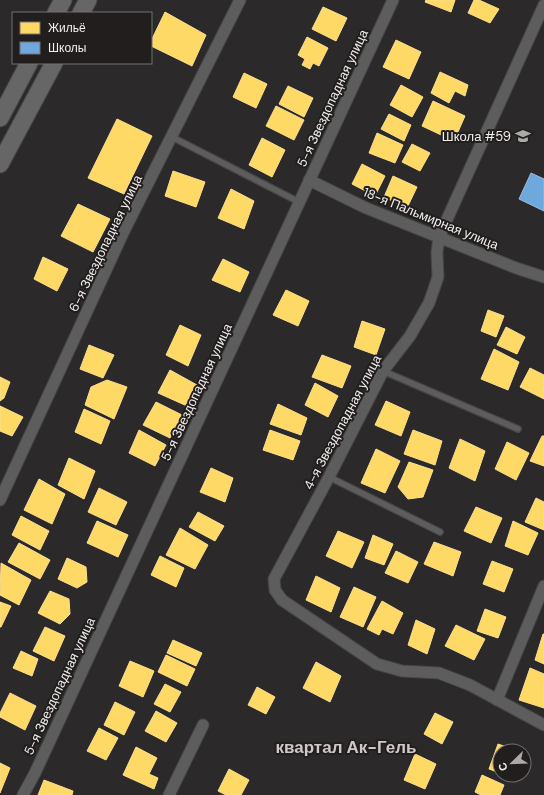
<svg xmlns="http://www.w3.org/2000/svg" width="544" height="795" viewBox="0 0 544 795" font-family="'DM Sans',sans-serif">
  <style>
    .homes { fill: #ffd966; stroke: #fbdf8f }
    .schools { fill: #6fa8dc; stroke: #96bde1 }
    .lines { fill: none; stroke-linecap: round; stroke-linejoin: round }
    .lane-casing { stroke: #474545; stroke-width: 8 }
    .street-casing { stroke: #474545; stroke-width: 13 }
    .primary-casing { stroke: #474545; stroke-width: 19 }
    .lane { stroke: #5d5d5d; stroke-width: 5.5 }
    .street { stroke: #5d5d5d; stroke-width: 11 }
    .primary { stroke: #676666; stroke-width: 17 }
    .labels { text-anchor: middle; stroke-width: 4; stroke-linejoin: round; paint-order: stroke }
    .street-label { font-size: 13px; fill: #f1eeee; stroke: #221e1e }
    .poi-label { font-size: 13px; fill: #f1eeee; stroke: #221e1e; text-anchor: end }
    .district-label { font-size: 17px; font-weight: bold; fill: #cec9c8; stroke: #221e1e }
  </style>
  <rect width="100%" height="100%" fill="#2b2929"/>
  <path class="homes" d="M426 0H455L451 12 425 2Z
    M474 0H479L499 9 490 23 468 13Z
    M323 7 347 18 336 41 312 29Z
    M165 12 206 35 192 66 151 46V41Z
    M307 37 328 48 319 66 313 63 310 69 302 65 305 59 298 55Z
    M396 40 421 52 409 79 383 67Z
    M440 72 468 85 465 96 455 91 449 103 431 93Z
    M244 73 267 84 256 108 233 97Z
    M401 85 423 97 412 117 390 105Z
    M288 86 313 98 304 117 279 104Z
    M433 101 465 116 454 141 422 126Z
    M276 106 304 120 294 140 266 126Z
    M389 114 411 125 404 141 381 129Z
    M117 119 152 136 124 194 88 178Z
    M377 133 403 145 395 163 369 153Z
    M262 138 285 150 272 177 249 165Z
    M412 144 430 153 420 171 402 162Z
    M362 164 385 176 375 196 352 184Z
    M173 171 205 182 196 207 165 196Z
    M393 176 417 187 407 208 384 197Z
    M231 189 254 201 244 229 218 218Z
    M78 204 110 219 93 252 61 236Z
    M43 257 68 269 57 291 34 279Z
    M223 259 249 272 240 292 212 280Z
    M286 290 309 301 298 326 273 315Z
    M488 310 504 316 496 337 481 331Z
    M362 321 385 329 376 355 354 347Z
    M180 325 201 335 188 366 166 355Z
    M506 327 525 337 517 354 497 345Z
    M89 345 114 355 103 378 80 369Z
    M494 349 519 362 508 390 481 379Z
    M322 355 351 366 342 388 312 377Z
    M530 368 544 375V399L520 387Z
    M170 370 197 385 187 406 158 393Z
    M0 377 10 382 4 398 0 401Z
    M107 380 127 387 114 419 85 405 91 387Z
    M315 383 338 396 328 417 305 405Z
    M386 401 410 412 401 436 375 425Z
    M156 402 182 415 170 438 143 425Z
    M278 404 307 418 301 435 270 424Z
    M0 406 23 417 12 436 0 431Z
    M84 409 110 421 101 444 75 432Z
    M139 430 166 445 155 466 129 453Z
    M270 430 300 441 293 460 263 450Z
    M413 430 442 441 435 465 404 454Z
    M542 436H544V466L530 461Z
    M460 439 485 451 475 481 449 468Z
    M507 442 529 453 516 480 495 469Z
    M376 449 400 461 385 493 361 483Z
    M69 458 95 471 84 499 58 485Z
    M409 462 433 470 423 497 408 499 398 487Z
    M211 468 233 478 225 502 200 492Z
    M39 479 65 494 52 524 24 510Z
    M99 488 127 502 116 525 88 512Z
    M536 498 544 502V530L525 522Z
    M476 507 502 518 491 543 464 531Z
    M198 512 224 526 215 541 189 527Z
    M21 516 49 531 40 550 12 535Z
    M97 521 128 535 118 557 87 543Z
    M513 521 538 533 528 555 505 546Z
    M180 528 208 545 195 569 166 555Z
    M338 531 364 542 352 568 326 556Z
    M373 535 393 544 384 565 365 558Z
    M434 542 461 552 453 576 424 564Z
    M19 543 50 560 40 579 8 562Z
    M396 551 418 562 408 583 385 573Z
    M160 556 184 568 176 587 151 575Z
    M67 558 86 567 87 582 77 588 58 579Z
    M492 561 513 569 504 592 483 584Z
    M1 563 31 580 19 605 0 595Z
    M316 576 340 588 331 612 306 600Z
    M354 587 376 597 363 627 340 617Z
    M50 591 69 599 70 614 60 624 38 613Z
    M382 601 403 613 393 634 382 629 379 635 367 629Z
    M0 602 11 606 1 627H0Z
    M485 609 506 617 498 638 477 631Z
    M416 620 435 629 427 654 408 645Z
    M456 625 485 639 474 660 445 646Z
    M45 627 65 636 54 661 33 651Z
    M543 634H544V664L535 660Z
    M173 640 202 653 196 666 167 653Z
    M21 651 38 659 32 676 13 668Z
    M166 655 195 669 187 686 158 672Z
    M130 661 154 671 143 697 119 686Z
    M316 662 341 676 330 702 303 688Z
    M530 668 544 674V708L519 700Z
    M165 684 181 692 170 712 154 704Z
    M257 687 275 697 266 714 248 705Z
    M10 693 36 706 25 730 0 717V713Z
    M115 702 135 712 124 735 104 725Z
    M156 711 177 723 166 742 145 731Z
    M435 713 453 722 442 744 424 734Z
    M99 728 118 738 106 760 87 751Z
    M498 744 518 751H500V773L489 769Z
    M136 747 157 758 149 774 158 778 154 789 123 775Z
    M415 754 436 764 425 789 404 780Z
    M0 763 10 768 0 793Z
    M229 769 249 780 241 795H226L218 791Z
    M482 775 504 785 500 795H481L475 792Z
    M44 780 73 791 72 795H38Z"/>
  <path class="schools" d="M531 173 544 179V211L519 199Z"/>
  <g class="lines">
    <defs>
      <path id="lane" d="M172 137 299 202
        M383 371 518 429
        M329 477 440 532"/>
      <path id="street" d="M544 5 439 237 437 252 438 277 429 303 410 336 383 371 329 477 274 579 275 590 282 600 377 664 402 671 439 673 470 685 544 725
        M309 180 366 208 516 268 544 277
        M0 500 124 231 240 0
        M497 700 544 586
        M23 795 35 773 393 0
        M169 795 203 725"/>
      <path id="primary" d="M56 13 63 0
        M81 13 88 0
        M0 118 29 63
        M0 164 54 63"/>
    </defs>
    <use href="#lane" class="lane-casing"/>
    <use href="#street" class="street-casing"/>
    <use href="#primary" class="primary-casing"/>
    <use href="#lane" class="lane"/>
    <use href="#street" class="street"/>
    <use href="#primary" class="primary"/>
  </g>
  <defs>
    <symbol id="school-bare" viewBox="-9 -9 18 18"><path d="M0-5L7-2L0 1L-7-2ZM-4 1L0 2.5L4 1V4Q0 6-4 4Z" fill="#aca9a9" stroke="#221e1e" stroke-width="2.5" paint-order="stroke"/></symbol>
  </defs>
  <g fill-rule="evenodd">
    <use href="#school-bare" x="512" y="125" width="22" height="22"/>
  </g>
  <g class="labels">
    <g class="street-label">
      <text transform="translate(332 98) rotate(-65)" y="5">5-я Звездопадная улица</text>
      <text transform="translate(431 218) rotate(22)" y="5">18-я Пальмирная улица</text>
      <text transform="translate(105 243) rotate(-64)" y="5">6-я Звездопадная улица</text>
      <text transform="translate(196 392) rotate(-65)" y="5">5-я Звездопадная улица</text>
      <text transform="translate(342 422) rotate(-62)" y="5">4-я Звездопадная улица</text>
      <text transform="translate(59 686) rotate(-65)" y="5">5-я Звездопадная улица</text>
    </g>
    <g class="poi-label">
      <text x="511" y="141">Школа #59</text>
    </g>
    <g class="district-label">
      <text x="346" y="753">квартал Ак-Гель</text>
    </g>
  </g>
  <rect x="12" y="12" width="140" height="52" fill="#221e1e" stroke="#757171"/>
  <rect x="20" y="22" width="20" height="12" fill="#ffd966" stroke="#757171"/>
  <text x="48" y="32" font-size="12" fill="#f1eeee">Жильё</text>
  <rect x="20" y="42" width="20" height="12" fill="#6fa8dc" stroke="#757171"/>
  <text x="48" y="52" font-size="12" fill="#f1eeee">Школы</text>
  <g transform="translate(512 763) rotate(247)"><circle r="19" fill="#221e1e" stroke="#757171"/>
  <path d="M0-3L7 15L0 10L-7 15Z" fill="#aca9a9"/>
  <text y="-6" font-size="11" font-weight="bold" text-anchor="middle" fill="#f1eeee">С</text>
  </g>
</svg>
